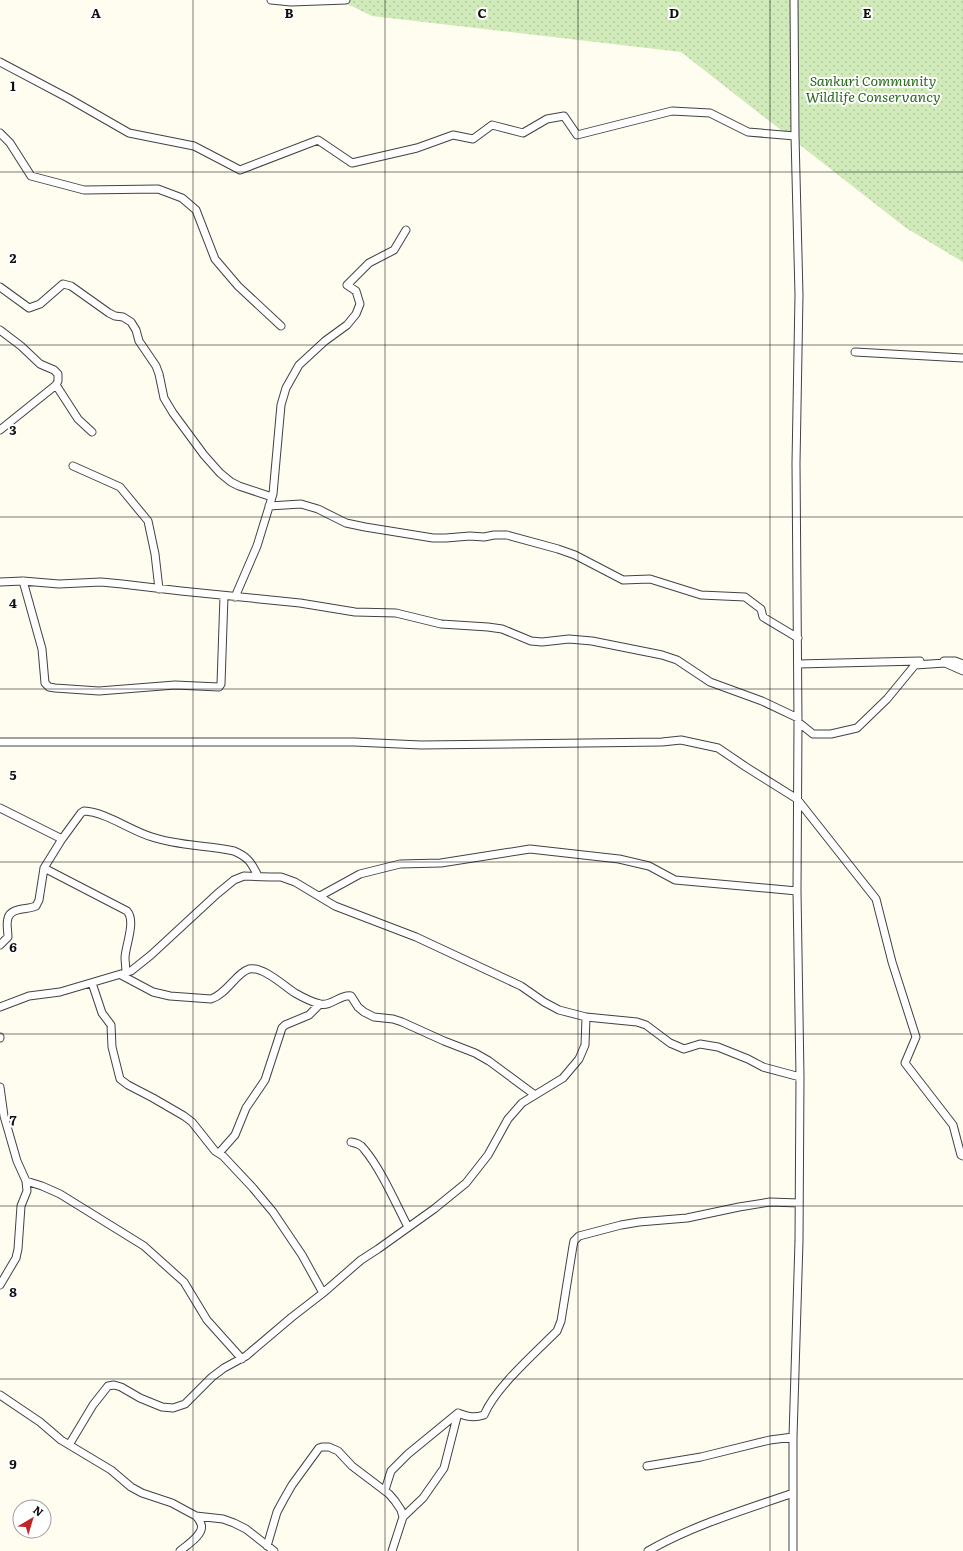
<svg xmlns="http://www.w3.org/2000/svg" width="963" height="1551" viewBox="0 0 963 1551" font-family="Literata,serif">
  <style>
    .park { fill: url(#park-dots) }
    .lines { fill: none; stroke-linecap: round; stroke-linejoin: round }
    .street-casing { stroke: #424242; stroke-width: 9 }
    .street { stroke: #fff; stroke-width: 7 }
    .grid { fill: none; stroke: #0f0f0f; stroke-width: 1; stroke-opacity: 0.55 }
    .labels { text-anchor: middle; stroke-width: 4; stroke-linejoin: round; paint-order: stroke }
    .park-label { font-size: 14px; font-style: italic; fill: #29681d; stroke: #fff }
    .grid-label { font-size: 13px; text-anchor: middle; font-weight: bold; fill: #0f0f0f; stroke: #fff; stroke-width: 4; stroke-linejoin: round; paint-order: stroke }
  </style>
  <defs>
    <pattern id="park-dots" width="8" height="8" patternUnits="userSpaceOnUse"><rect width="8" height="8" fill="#d0eab9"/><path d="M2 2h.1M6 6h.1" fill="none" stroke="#b1c89e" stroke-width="1.8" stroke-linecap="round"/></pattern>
  </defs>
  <rect width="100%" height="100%" fill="#fffdf0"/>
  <path class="park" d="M339 0H963V262L906 228 681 52 372 16Z"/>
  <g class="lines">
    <defs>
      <path id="street" d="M271 0 291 2 346 0
        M0 62 68 98 129 133 194 146 240 170 318 140 352 163 417 148 453 135 473 139 492 125 523 133 547 119 564 116 577 135 672 111 710 113 748 132 795 136
        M0 133 10 143 31 176 84 190 158 189 182 198 196 210 215 259 238 286 281 326
        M0 287 29 308 40 304 63 284 71 286 109 313 115 316 123 317 131 322 136 330 139 341 156 366 159 374 164 398 173 413 204 455 220 473 231 482 239 486 272 497
        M0 330 21 346 40 364 54 370 58 374V381L56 385 0 430
        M855 352 963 358
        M56 385 78 419 92 432
        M73 466 120 487 148 521 155 554 159 589
        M269 506 301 504 318 509 346 523 365 527 433 538H446L470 536 484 537 494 535H507L558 549 575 555 623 580 650 579 701 595 745 597 761 609 763 617 798 638
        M23 581 42 649 45 683 49 687 55 688 99 691 175 685 219 687 221 684 224 596
        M0 582 23 581 59 584 101 582 122 584 181 591 300 603 355 612 396 613 441 624 488 627 502 629 531 641 542 642 569 639 592 641 662 655 677 660 710 682 762 701 798 718
        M235 597 257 546 273 494 281 405 286 388 299 365 325 341 347 325 356 314 360 304 356 291 347 285 369 263 394 250 406 230
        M944 661H955L963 664
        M798 664 920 661
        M798 722 813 734H831L857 728 887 699 915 665 945 663 963 671
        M0 742H354L421 745 662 742 681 740 718 748 746 767 797 799 876 899 892 962 916 1037 905 1063 953 1125 961 1155 963 1156
        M0 808 62 839 81 813 84 811C106 812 131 831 152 837 178 846 207 845 234 851 248 857 251 862 258 876
        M44 868 127 911C136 921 126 944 125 957 125 962 126 968 126 973
        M320 896 360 874 400 864 441 863 530 849 619 859 649 866 675 880 797 891
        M0 945 8 937C8 931 6 924 8 918 11 907 28 910 36 906L39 900 44 868 62 839
        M121 975 153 992 170 996 211 999C227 994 236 973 249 969 263 966 284 986 295 993 302 997 311 1002 320 1004 331 1007 340 994 351 996L358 1007 364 1012 374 1017 393 1019 402 1022 444 1041 475 1053 489 1061 535 1095
        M92 983 102 1013 111 1025 112 1047 120 1079 128 1085 153 1098 184 1116 192 1122 215 1151 223 1156 253 1188 273 1212 302 1255 323 1293
        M0 1007 29 996 60 992 131 971 151 955 217 894 234 880 244 876 270 877H281L295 882 335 906 416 937 521 986 544 1002 559 1010 586 1017 637 1022 646 1025 670 1043 684 1049 700 1044 718 1047 748 1059 763 1067 800 1077
        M0 1037V1038
        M0 1087 4 1116 17 1161 26 1181 27 1191 21 1206 18 1249 16 1258 0 1285
        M351 1142C356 1143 361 1144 364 1149 381 1169 396 1204 408 1227
        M219 1153 235 1135 246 1108 265 1080 282 1028 285 1025 309 1015 320 1004
        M26 1181 42 1186 60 1194 144 1246 184 1282 207 1320 242 1359
        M0 1395 40 1422 61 1440 111 1470 131 1487 142 1493 172 1503 196 1516 223 1519 234 1523 246 1529 274 1551
        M458 1413C468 1417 474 1418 484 1415 496 1387 535 1353 557 1331L561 1321 573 1246 574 1241 579 1236 621 1225 639 1222 687 1218 739 1207 770 1202 799 1203
        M69 1445 93 1405 108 1386 114 1385 121 1387 140 1398 162 1407 173 1408 185 1404 212 1377 224 1368 246 1356 292 1317 323 1293 361 1260 378 1249 434 1209 466 1183 488 1155 508 1119 522 1103 563 1078 579 1059 585 1045 586 1017
        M647 1466 701 1457 770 1440 793 1437
        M385 1490 391 1471 408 1454 458 1413
        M403 1517 423 1498 444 1468 458 1413
        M267 1546 277 1512 284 1499 292 1485 319 1448 322 1447H329L338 1451 352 1466 389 1494 395 1501 401 1510 403 1517 392 1551
        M180 1551C187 1545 205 1534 201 1524 200 1521 198 1518 196 1516
        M648 1551C693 1525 745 1510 793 1493
        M793 1551V1437L799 1241 800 1077 797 891 798 722 796 463 799 295 795 136 794 0"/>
    </defs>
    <use href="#street" class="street-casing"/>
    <use href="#street" class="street"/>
  </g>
  <path class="grid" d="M193 0V1551M385 0V1551M578 0V1551M770 0V1551M0 172H963M0 345H963M0 517H963M0 689H963M0 862H963M0 1034H963M0 1206H963M0 1379H963"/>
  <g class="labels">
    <g class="park-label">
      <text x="873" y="86">Sankuri Community<tspan x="873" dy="16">Wildlife Conservancy</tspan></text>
    </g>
  </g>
  <g class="grid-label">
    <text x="96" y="18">A</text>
    <text x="289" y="18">B</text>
    <text x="482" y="18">C</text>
    <text x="674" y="18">D</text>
    <text x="867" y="18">E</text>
    <text x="13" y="91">1</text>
    <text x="13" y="263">2</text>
    <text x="13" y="435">3</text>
    <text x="13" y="608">4</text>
    <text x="13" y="780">5</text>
    <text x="13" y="952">6</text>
    <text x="13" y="1125">7</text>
    <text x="13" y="1297">8</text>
    <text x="13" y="1469">9</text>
  </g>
  <g transform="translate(32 1519) rotate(38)"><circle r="19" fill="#ffffff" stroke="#9f9f9f"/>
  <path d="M0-3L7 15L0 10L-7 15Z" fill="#c22324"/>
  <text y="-6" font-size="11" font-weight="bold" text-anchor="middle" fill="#0f0f0f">N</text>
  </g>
</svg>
